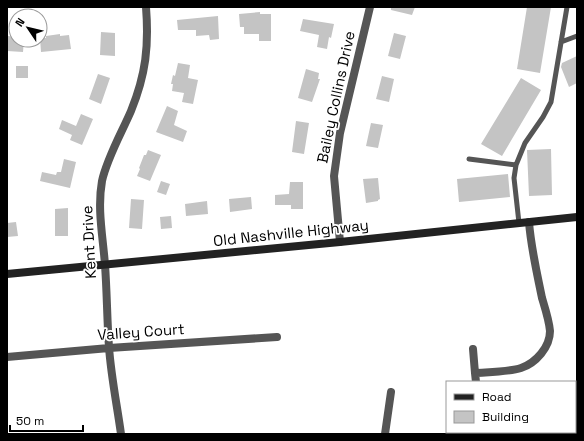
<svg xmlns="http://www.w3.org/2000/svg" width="584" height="441" viewBox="0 0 584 441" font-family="'Space Grotesk',sans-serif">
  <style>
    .building { fill: #c4c4c4 }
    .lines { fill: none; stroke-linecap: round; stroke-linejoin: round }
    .service { stroke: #555; stroke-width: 5 }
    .minor { stroke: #555; stroke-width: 8 }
    .secondary { stroke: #222; stroke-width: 8 }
    .labels { text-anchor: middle; stroke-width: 3.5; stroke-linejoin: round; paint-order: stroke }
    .street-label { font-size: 15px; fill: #000; stroke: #fff }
  </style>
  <rect width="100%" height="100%" fill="#fff"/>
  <path class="building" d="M391 7H415L412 15 391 10Z
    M527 7H551L540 73 517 69Z
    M260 12V14H271V41H259V34H244V27H240L239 14Z
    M218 16 219 39 210 40 209 35 196 36V30H178L177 20Z
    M303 19 334 24 331 38 329 37 327 49 317 47 319 35 300 31Z
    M101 32 115 33V56L100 55Z
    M394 33 406 36 400 59 388 56Z
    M60 34V36L69 35 71 49 41 52 40 38H46V36Z
    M8 36 16 37V40H24L23 52 7 51Z
    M577 56V83L569 87 561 67 562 63Z
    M178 63 190 65 188 78 198 80 193 104 182 102 184 93 172 91 173 84H171L173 75 175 76Z
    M16 66H28V78H16Z
    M306 69 319 73 318 79H320L312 102 298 98Z
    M98 74 110 78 101 104 89 99Z
    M382 76 394 79 389 102 376 99Z
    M521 78 541 90 502 156 481 144Z
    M167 106 178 111 174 125 187 131 183 142 156 132Z
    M81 114 93 119 82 145 70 140 72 135 59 129 62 120 76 126Z
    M296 121 309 123 304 154 292 152Z
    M371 123 383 125 378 148 366 146Z
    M551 149 552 195 529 196 527 150Z
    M148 150 161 155 150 181 137 176 140 169 139 168 144 155H146Z
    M64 159 76 162 70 188 40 181 42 172 56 175 57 172H61Z
    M508 174 510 197 459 202 457 179Z
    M378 178 380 199 378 200V201L366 203 363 179Z
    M161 181 170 184 166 195 157 192Z
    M290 182H303V209H291V205H275V195L289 194Z
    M251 197 252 209 230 212 229 199Z
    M131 199 144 200 142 229 129 228Z
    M207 201 208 214 186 216 185 204Z
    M68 208V236H55V209Z
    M171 216 172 228 161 229 160 217Z
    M16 222 18 236 7 237V223Z"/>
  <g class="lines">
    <path class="service" d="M561 42 577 36
      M469 159 516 165
      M519 223 514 178 516 165 525 143 543 117 551 102 567 7"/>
    <path class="minor" d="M340 242 334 176 340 133 370 7
      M473 349 475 373C489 372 509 372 521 368 536 363 550 347 550 331 549 320 545 308 542 298 537 273 531 248 529 222
      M7 357 109 348 277 337
      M475 373 476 382
      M121 434C117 405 111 376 109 347 107 320 107 292 105 265 103 237 97 209 102 181 107 158 122 132 131 111 146 74 149 46 146 7
      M385 434 391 392"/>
    <path class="secondary" d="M7 274 340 242 577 217"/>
  </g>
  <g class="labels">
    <g class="street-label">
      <text transform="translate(336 97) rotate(-78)" y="5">Bailey Collins Drive</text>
      <text transform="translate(291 233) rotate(-6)" y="5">Old Nashville Highway</text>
      <text transform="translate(89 242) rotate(-93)" y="5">Kent Drive</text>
      <text transform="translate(141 332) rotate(-4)" y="5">Valley Court</text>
    </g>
  </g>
  <rect width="584" height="441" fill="none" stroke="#000000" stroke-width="16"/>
  <rect x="446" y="381" width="130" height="52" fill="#ffffff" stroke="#999999"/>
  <rect x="454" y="394" width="20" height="6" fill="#222222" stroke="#999999"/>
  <text x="482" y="401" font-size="12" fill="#000000">Road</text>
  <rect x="454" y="411" width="20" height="12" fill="#c4c4c4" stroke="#999999"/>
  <text x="482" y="421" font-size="12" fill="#000000">Building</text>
  <g transform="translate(28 28) rotate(305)"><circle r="19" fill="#ffffff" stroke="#999999"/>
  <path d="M0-3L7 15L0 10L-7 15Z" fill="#000000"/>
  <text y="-6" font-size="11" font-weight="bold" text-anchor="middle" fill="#000000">N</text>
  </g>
  <path d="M10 425v6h73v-6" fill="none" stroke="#000000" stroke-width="2"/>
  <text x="16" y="425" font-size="12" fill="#000000" stroke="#ffffff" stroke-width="3" paint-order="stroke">50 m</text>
</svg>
